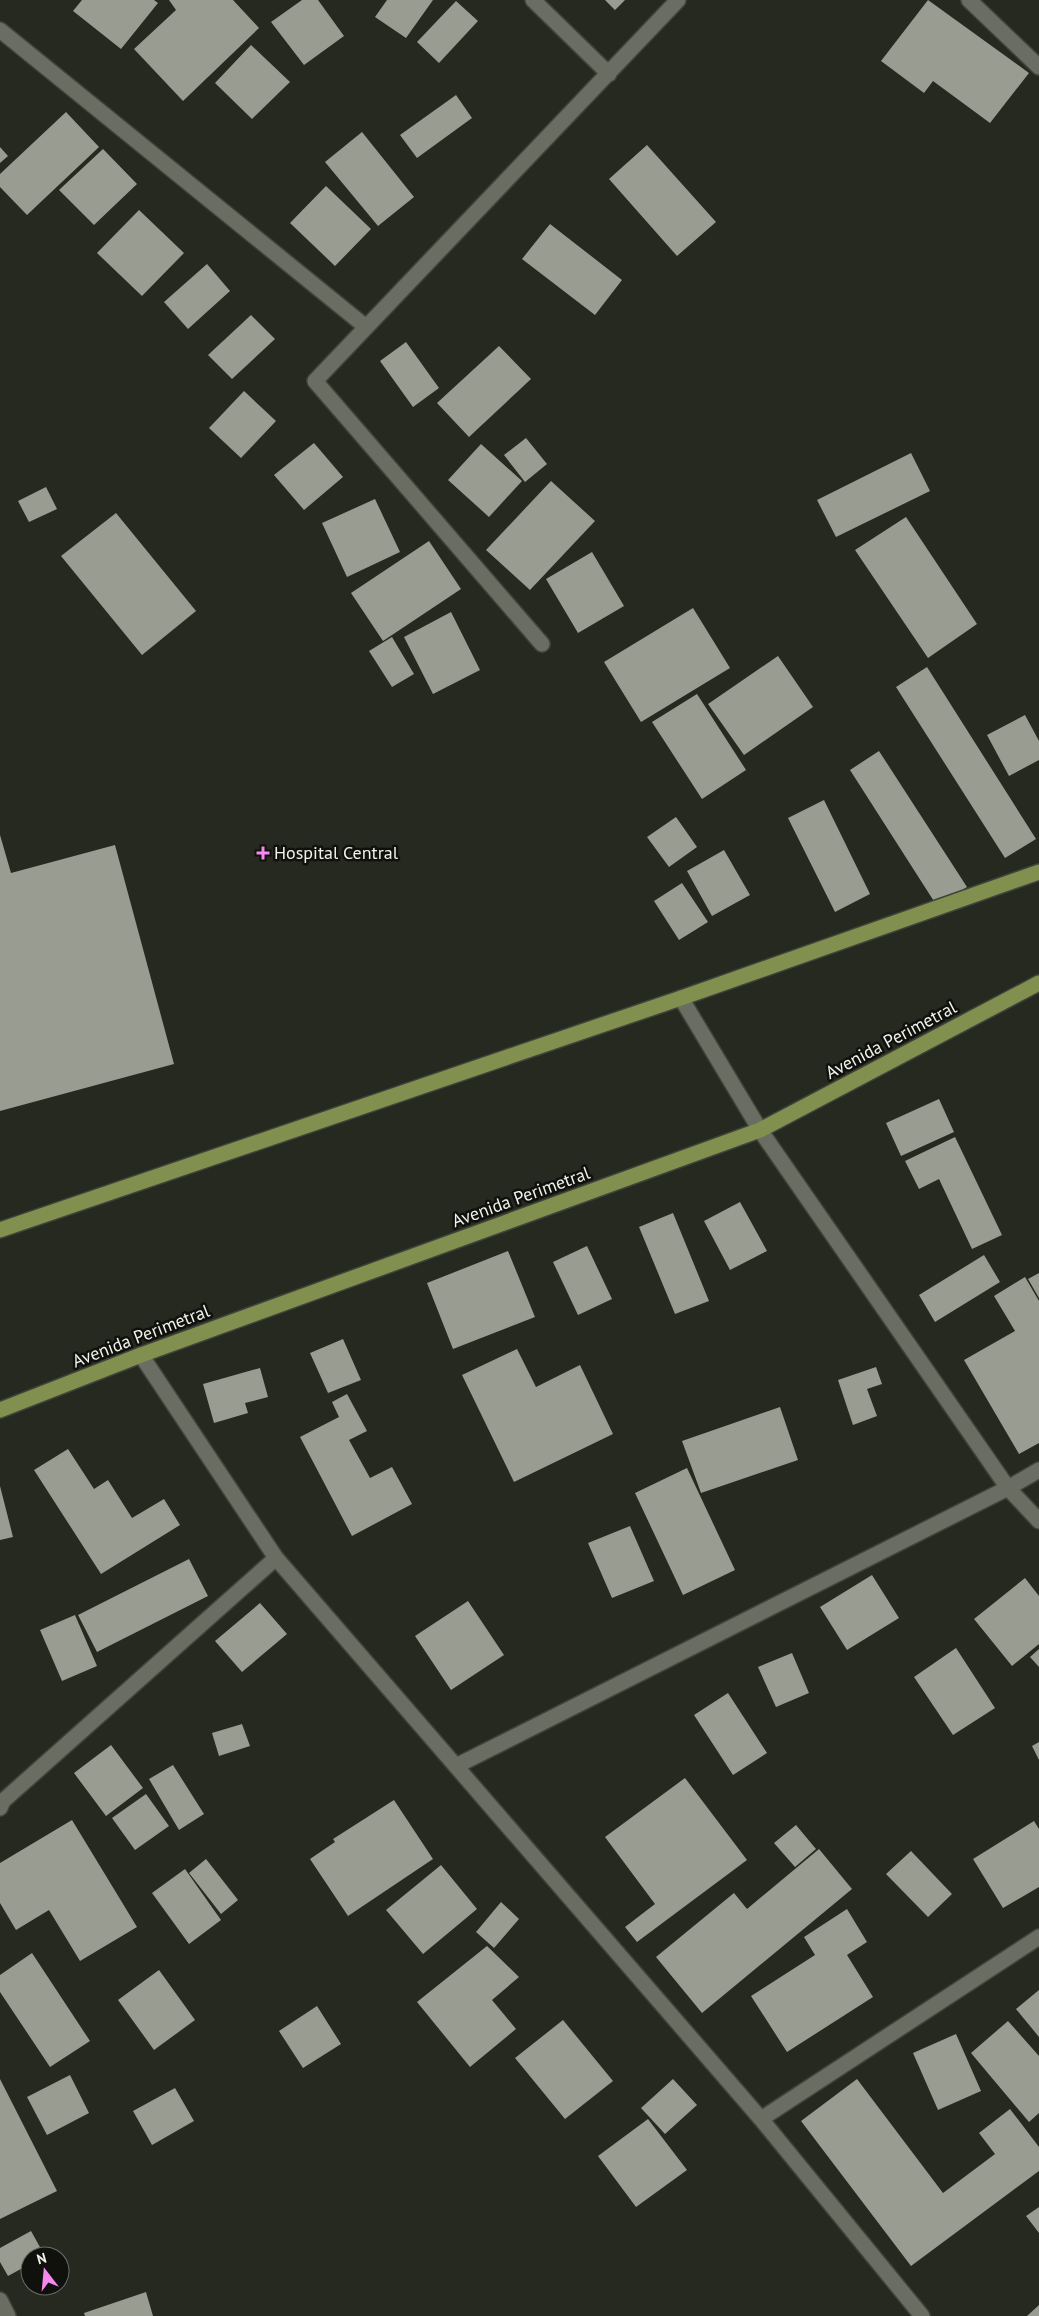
<svg xmlns="http://www.w3.org/2000/svg" width="1039" height="2316" viewBox="0 0 1039 2316" font-family="'PT Sans',sans-serif">
  <style>
    .building { fill: #999d91 }
    .lines { fill: none; stroke-linecap: round; stroke-linejoin: round }
    .minor-casing { stroke: #40433b; stroke-width: 18 }
    .major-casing { stroke: #40433b; stroke-width: 18 }
    .minor { stroke: #6a6d62; stroke-width: 15 }
    .major { stroke: #81904e; stroke-width: 15 }
    .poi-dot { fill: #f689ed; stroke: #10110d; stroke-width: 2 }
    .labels { text-anchor: middle; stroke-width: 5; stroke-linejoin: round; paint-order: stroke }
    .poi-label { font-size: 18px; fill: #f0f2eb; stroke: #10110d; text-anchor: start }
    .street-label { font-size: 18px; fill: #f0f2eb; stroke: #10110d }
  </style>
  <rect width="100%" height="100%" fill="#26291f"/>
  <path class="building" d="M82 0H154L158 3 121 49 73 11Z
    M169 0H233L259 28 183 101 134 49 176 10Z
    M302 0H318L344 36 304 65 271 22Z
    M387 0H433L406 38 375 17Z
    M605 0H625L615 10Z
    M928 0 1029 73 990 123 933 81 924 93 881 61Z
    M456 1 478 21 439 63 417 42Z
    M251 45 290 82 252 119 215 83Z
    M456 95 472 118 417 158 400 135Z
    M66 112 99 147 27 215 0 187V174Z
    M362 132 414 197 378 226 325 162Z
    M647 145 716 222 677 256 609 179Z
    M0 147 8 156 0 163Z
    M103 149 137 184 94 225 59 190Z
    M326 186 371 229 335 266 290 223Z
    M139 210 184 253 142 296 97 253Z
    M550 224 622 280 595 315 522 259Z
    M207 264 230 291 188 329 164 302Z
    M251 315 275 339 232 379 208 355Z
    M406 342 439 388 413 407 380 361Z
    M499 346 531 379 469 437 437 403Z
    M244 391 276 421 241 458 209 428Z
    M526 438 547 464 525 482 504 455Z
    M314 443 343 477 304 510 274 475Z
    M481 444 522 481 489 517 448 480Z
    M911 453 930 491 836 537 817 500Z
    M551 481 595 521 530 590 486 550Z
    M46 487 57 509 29 522 18 501Z
    M375 499 400 552 347 577 322 523Z
    M116 513 196 611 142 655 61 556Z
    M906 517 977 624 928 658 855 550Z
    M429 541 461 589 383 641 351 593Z
    M592 552 624 606 578 633 546 579Z
    M693 608 730 668 641 722 604 662Z
    M451 612 480 670 433 694 404 637Z
    M392 637 414 674 392 687 369 651Z
    M778 656 813 707 744 755 708 704Z
    M927 667 1036 839 1005 858 896 687Z
    M697 694 746 770 702 799 652 722Z
    M1025 715 1039 741V760L1009 776 987 735Z
    M879 751 967 887 937 906 850 770Z
    M824 800 870 894 835 912 788 818Z
    M676 817 697 847 669 867 647 837Z
    M0 835 11 873 115 845 174 1064 0 1111Z
    M724 850 750 895 712 916 687 871Z
    M682 883 708 922 679 940 654 901Z
    M939 1099 954 1132 901 1156 886 1123Z
    M955 1137 1002 1235 972 1249 939 1179 919 1189 905 1161Z
    M740 1202 767 1251 730 1270 704 1221Z
    M673 1213 709 1301 675 1314 639 1227Z
    M587 1246 612 1299 578 1315 553 1262Z
    M508 1251 535 1317 453 1349 427 1283Z
    M984 1255 1000 1282 935 1322 919 1295Z
    M1039 1273V1298L1028 1279Z
    M1025 1277 1039 1301V1443L1019 1454 964 1360 1015 1331 994 1296Z
    M343 1339 361 1380 328 1393 310 1353Z
    M517 1349 536 1387 580 1365 613 1434 514 1482 462 1375Z
    M876 1367 882 1384 867 1389 877 1416 853 1425 838 1380Z
    M260 1368 268 1397 245 1403 248 1413 214 1423 203 1384Z
    M347 1394 367 1431 349 1440 370 1478 392 1467 412 1504 352 1536 300 1437 339 1417 332 1402Z
    M780 1407 798 1460 701 1493 682 1441Z
    M68 1449 94 1489 108 1480 132 1518 164 1499 180 1525 101 1574 34 1470Z
    M687 1468 735 1570 683 1595 635 1493Z
    M0 1486 13 1537 0 1540Z
    M630 1526 654 1581 612 1598 588 1543Z
    M189 1559 208 1596 97 1652 78 1615Z
    M872 1575 899 1618 847 1650 820 1607Z
    M1025 1578 1039 1596V1644L1012 1666 974 1619Z
    M468 1601 504 1655 451 1690 415 1636Z
    M260 1603 287 1634 242 1672 215 1641Z
    M75 1615 97 1666 62 1681 40 1630Z
    M956 1648 995 1708 953 1735 914 1677Z
    M1039 1649V1667L1030 1657Z
    M792 1653 809 1693 776 1707 758 1667Z
    M728 1693 767 1753 733 1775 694 1715Z
    M242 1724 250 1746 219 1756 212 1733Z
    M1039 1742V1760L1032 1746Z
    M111 1745 143 1788 106 1816 74 1773Z
    M173 1765 204 1814 179 1830 149 1779Z
    M685 1778 747 1860 637 1942 625 1927 655 1904 605 1837Z
    M146 1794 169 1826 135 1850 112 1818Z
    M394 1800 433 1859 348 1916 310 1859 335 1842 333 1839Z
    M72 1820 137 1927 80 1961 49 1910 16 1930 0 1903V1863Z
    M1034 1821 1039 1829V1887L1003 1908 973 1859Z
    M796 1825 816 1849 795 1867 774 1843Z
    M819 1849 852 1889 702 2013 656 1957 734 1893 747 1909Z
    M911 1851 952 1894 928 1917 886 1874Z
    M206 1859 238 1900 221 1914 189 1873Z
    M441 1865 477 1909 423 1954 386 1910Z
    M185 1869 221 1920 189 1944 152 1893Z
    M501 1902 519 1919 494 1948 476 1932Z
    M847 1909 867 1942 847 1955 873 1997 787 2052 751 1996 815 1955 804 1937Z
    M487 1946 519 1977 492 2000 516 2029 470 2067 417 2002Z
    M32 1953 90 2041 50 2067 0 1992V1975Z
    M159 1970 195 2020 154 2050 118 2000Z
    M1039 1990V2037L1016 2009Z
    M317 2006 341 2044 303 2068 279 2031Z
    M563 2020 613 2081 565 2119 515 2058Z
    M1008 2021 1039 2056V2113L1029 2122 971 2053Z
    M956 2034 981 2091 938 2110 913 2053Z
    M70 2075 89 2113 47 2135 27 2097Z
    M0 2079 57 2191 0 2219Z
    M673 2079 697 2105 665 2134 641 2108Z
    M857 2079 943 2193 995 2154 979 2133 1010 2109 1039 2147V2171L911 2266 801 2121Z
    M175 2088 194 2121 152 2145 133 2111Z
    M648 2119 687 2170 636 2207 598 2156Z
    M1039 2207V2233L1026 2216Z
    M31 2231 45 2256H30V2264L8 2276 0 2262V2248Z
    M146 2292 153 2316H85L84 2313Z
    M1039 2305V2316H1027Z"/>
  <g class="lines">
    <defs>
      <path id="minor" d="M533 0 609 74
        M969 0 1039 67
        M0 30 366 327
        M542 644 315 381 678 0
        M681 998 760 1130 1008 1488 1039 1521
        M141 1355 276 1558 761 2119 922 2316
        M456 1766 1008 1488 1039 1470
        M0 1808 3 1801 276 1558
        M761 2119 1039 1937
        M0 2300 8 2316"/>
      <path id="major" d="M0 1230 681 998 1039 872
        M0 1410 141 1355 760 1130 1039 983"/>
    </defs>
    <use href="#minor" class="minor-casing"/>
    <use href="#major" class="major-casing"/>
    <use href="#minor" class="minor"/>
    <use href="#major" class="major"/>
  </g>
  <path class="poi-dot" d="M260.5 845.5h5v5h5v5h-5v5h-5v-5h-5v-5h5z"/>
  <g class="labels">
    <g class="poi-label">
      <text x="274" y="859">Hospital Central</text>
    </g>
    <g class="street-label">
      <text transform="translate(891 1040) rotate(-28)" y="6">Avenida Perimetral</text>
      <text transform="translate(521 1197) rotate(-20)" y="6">Avenida Perimetral</text>
      <text transform="translate(141 1336) rotate(-21)" y="6">Avenida Perimetral</text>
    </g>
  </g>
  <g transform="translate(45 2271) rotate(344)"><circle r="24" fill="#10110d" stroke="#6a6b66"/>
  <path d="M0-4L9 19L0 12L-9 19Z" fill="#f689ed"/>
  <text y="-8" font-size="14" font-weight="bold" text-anchor="middle" fill="#f0f2eb">N</text>
  </g>
</svg>
